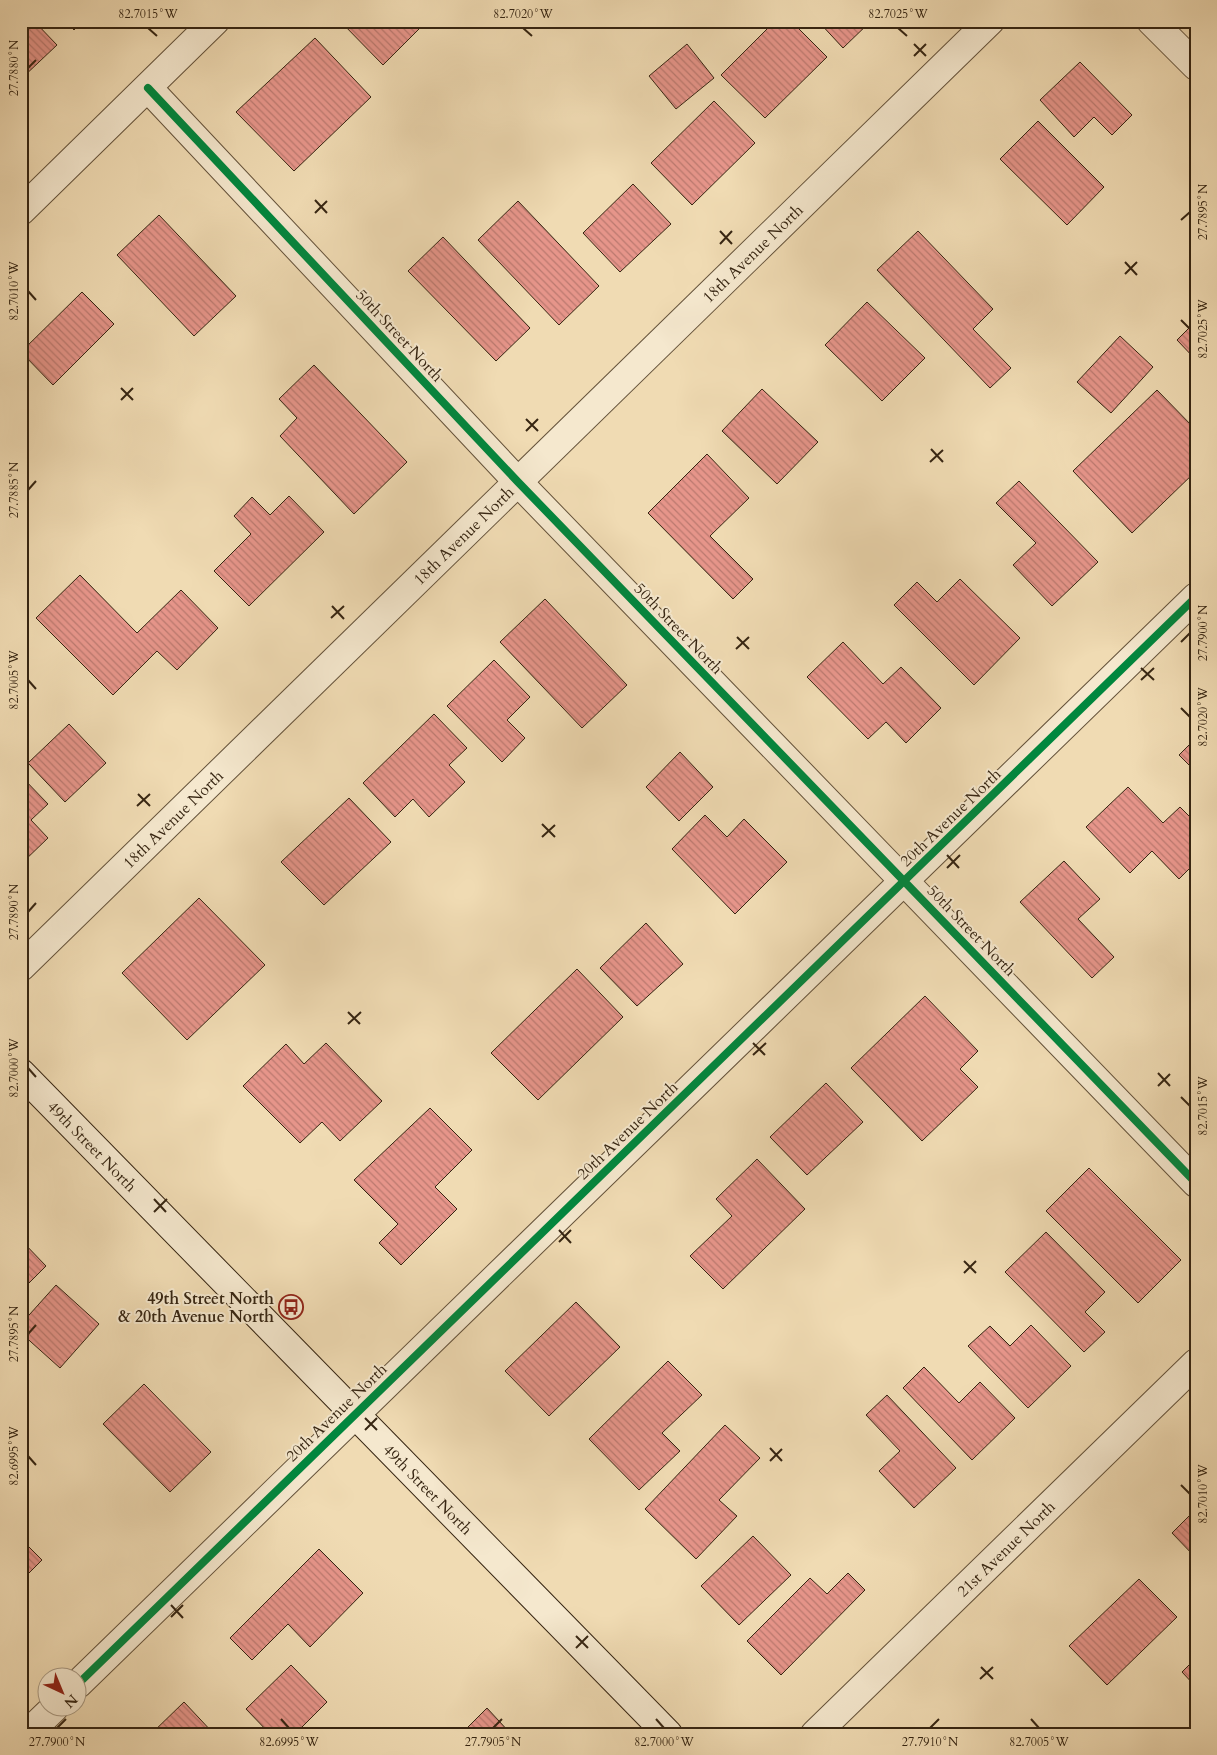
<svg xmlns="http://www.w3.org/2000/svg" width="1217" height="1755" viewBox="0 0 1217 1755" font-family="Cardo,serif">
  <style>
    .building { fill: url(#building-back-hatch); stroke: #362512 }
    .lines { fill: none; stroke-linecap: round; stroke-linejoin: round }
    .minor-casing { stroke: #64523a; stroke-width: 30 }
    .secondary-casing { stroke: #362512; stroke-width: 30 }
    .minor { stroke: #f5e8ce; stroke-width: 28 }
    .secondary { stroke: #f5e8ce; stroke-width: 28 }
    .cycleway-casing { stroke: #f5e8ce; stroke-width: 11 }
    .cycleway { stroke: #00873e; stroke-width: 8 }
    .ticks { fill: none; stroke: #362512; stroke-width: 2 }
    .labels { text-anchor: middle; stroke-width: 4; stroke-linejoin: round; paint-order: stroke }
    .street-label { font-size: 16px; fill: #362512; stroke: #f5e8ce }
    .poi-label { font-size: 16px; font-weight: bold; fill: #362512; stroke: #f5e8ce; text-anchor: end }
    .neatline { fill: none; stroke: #362512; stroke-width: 2 }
    .ticks-label { font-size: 12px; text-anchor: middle; fill: #362512 }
  </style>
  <defs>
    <pattern id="building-back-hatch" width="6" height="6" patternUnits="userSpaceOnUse" patternTransform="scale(1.25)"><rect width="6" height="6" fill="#e6958a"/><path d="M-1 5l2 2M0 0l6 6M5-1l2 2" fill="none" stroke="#bb796f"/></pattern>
  </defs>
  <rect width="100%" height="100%" fill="#f0dbb3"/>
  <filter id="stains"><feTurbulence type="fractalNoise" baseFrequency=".004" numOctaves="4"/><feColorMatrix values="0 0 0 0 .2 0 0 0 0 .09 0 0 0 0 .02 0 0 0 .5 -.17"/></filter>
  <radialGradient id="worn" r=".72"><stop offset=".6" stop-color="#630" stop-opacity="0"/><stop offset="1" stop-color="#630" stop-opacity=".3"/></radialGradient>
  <path class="building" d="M21 21H34L57 45 21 79Z
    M65 21H83L74 30Z
    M340 21H427L383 65Z
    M775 21H791L827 57 765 118 721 75Z
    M818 21H871L843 48Z
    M315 38 371 97 294 171 236 112Z
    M687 44 714 78 676 109 649 76Z
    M1080 62 1132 115 1112 135 1094 117 1074 137 1040 100Z
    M714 101 755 143 692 205 651 163Z
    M1038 121 1104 187 1067 225 1000 159Z
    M633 184 671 224 620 272 583 233Z
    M518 201 599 286 559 325 478 240Z
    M159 215 236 296 194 336 117 255Z
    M918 231 993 309 973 329 1011 368 990 388 877 270Z
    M443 237 530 328 496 361 408 271Z
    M82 292 114 324 53 385 21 352Z
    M867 302 925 358 882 401 825 345Z
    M1196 321V360L1177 340Z
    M1120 336 1153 367 1111 413 1077 382Z
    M314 365 407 462 354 514 280 436 297 418 279 399Z
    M762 389 818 442 777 484 722 431Z
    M1157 390 1196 430V471L1132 533 1073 471Z
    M707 454 749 498 710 536 753 579 733 599 648 513Z
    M1019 481 1098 562 1052 606 1013 565 1036 543 996 503Z
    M289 496 324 532 249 606 214 571 251 534 234 516 252 497 270 515Z
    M80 575 137 633 181 590 218 628 177 670 157 651 113 695 36 618Z
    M960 579 1020 638 974 685 894 605 917 582 937 602Z
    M545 599 627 685 582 728 500 642Z
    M843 642 883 684 901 667 941 708 906 743 886 722 868 739 807 677Z
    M494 660 530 697 507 720 525 738 502 762 447 706Z
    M434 714 467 748 449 765 465 782 429 817 413 799 395 817 363 783Z
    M69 724 106 763 65 802 28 763Z
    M1196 738V772L1179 755Z
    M680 752 713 787 679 821 646 787Z
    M21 776 48 804 31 820 48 838 21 864Z
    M1128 787 1163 823 1180 807 1196 823V862L1179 879 1152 851 1130 873 1086 827Z
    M349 798 391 842 324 905 281 862Z
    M705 815 727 837 744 819 787 862 735 914 672 849Z
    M1064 861 1100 899 1078 919 1114 957 1092 978 1020 902Z
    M199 898 265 965 187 1040 122 973Z
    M646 923 683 964 637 1006 600 968Z
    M577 969 623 1017 538 1100 491 1053Z
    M925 996 978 1051 960 1069 978 1087 922 1141 851 1068Z
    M326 1043 382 1101 340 1141 322 1122 300 1143 243 1086 286 1044 304 1064Z
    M826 1083 863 1122 807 1175 770 1137Z
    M430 1108 472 1150 435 1187 457 1209 401 1265 379 1243 398 1224 354 1180Z
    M757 1159 805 1209 723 1289 690 1256 732 1216 716 1199Z
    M1089 1168 1181 1260 1138 1303 1046 1211Z
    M1046 1232 1105 1292 1085 1312 1105 1332 1084 1352 1005 1272Z
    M21 1240 46 1266 21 1291Z
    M56 1285 99 1324 60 1368 21 1333V1324Z
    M576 1302 620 1347 549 1416 505 1371Z
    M1031 1325 1071 1366 1028 1408 968 1346 990 1326 1010 1346Z
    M668 1361 702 1395 662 1433 680 1451 639 1490 589 1439Z
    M924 1367 959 1403 980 1382 1015 1418 972 1460 903 1388Z
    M144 1384 211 1452 170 1492 103 1424Z
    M887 1395 956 1468 914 1508 879 1471 900 1451 866 1415Z
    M725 1425 760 1458 719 1500 737 1516 696 1559 645 1509Z
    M1196 1509V1558L1172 1533Z
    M753 1536 791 1575 739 1625 701 1586Z
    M21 1539 42 1560 21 1581Z
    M319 1549 363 1593 310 1647 288 1624 252 1660 230 1638Z
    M848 1573 865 1590 781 1675 747 1641 810 1578 827 1594Z
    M1139 1579 1177 1617 1107 1685 1069 1646Z
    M1196 1658V1687L1182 1672Z
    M291 1665 327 1702 295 1734H270L246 1709Z
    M184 1702 214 1734H151Z
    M487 1708 511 1734H461Z"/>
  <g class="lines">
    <defs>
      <g id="minor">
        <path d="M1151 21 1196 66"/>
        <path d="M148 88 518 482 1196 1183"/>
        <path d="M21 211 215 21"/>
        <path id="s1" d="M21 967 990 21"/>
        <path d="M78 1684 1196 597"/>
        <path d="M27 1734 54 1708"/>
        <path id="s2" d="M815 1734 1196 1363"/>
      </g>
      <g id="secondary">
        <path id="s3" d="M21 1073 668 1734"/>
      </g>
    </defs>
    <use href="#minor" class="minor-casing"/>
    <use href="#secondary" class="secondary-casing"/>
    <use href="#minor" class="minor"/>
    <use href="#secondary" class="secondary"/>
    <defs>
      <path id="cycleway" d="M148 88 518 482 1196 1183
        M78 1684 1196 597"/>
    </defs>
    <use href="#cycleway" class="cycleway-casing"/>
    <use href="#cycleway" class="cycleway"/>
  </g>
  <path class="ticks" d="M148 28 157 36M523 28 532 36M898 28 907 36M914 44 926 56M914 56 926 44M28 68 36 60M315 200 327 213M315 213 327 201M1181 220 1190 212M720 231 732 244M720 244 732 231M1125 262 1137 275M1125 274 1137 262M28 291 36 300M1181 320 1190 329M121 388 133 400M121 400 133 388M526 419 538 431M526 431 538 419M931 449 943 462M930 462 943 450M28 490 36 481M332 606 344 619M331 618 344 606M737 637 749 649M1181 642 1190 633M736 649 749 637M1141 668 1154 680M28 680 36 689M1141 680 1154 668M1181 708 1190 717M138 794 150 806M137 806 150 794M542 824 555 837M542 837 555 825M947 855 959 868M947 868 960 855M28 912 36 903M348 1012 360 1024M348 1024 361 1012M753 1043 765 1055M753 1055 766 1043M28 1068 36 1077M1158 1073 1170 1086M1158 1086 1170 1074M1181 1097 1190 1106M154 1199 166 1212M154 1212 167 1199M559 1230 571 1243M559 1242 571 1230M964 1261 976 1273M964 1273 976 1261M28 1334 36 1325M365 1418 377 1430M365 1430 377 1418M770 1448 782 1461M28 1456 36 1465M770 1461 782 1449M1181 1485 1190 1494M171 1605 183 1618M171 1617 183 1605M576 1636 588 1648M576 1648 588 1636M981 1667 993 1679M980 1679 993 1667M281 1719 289 1728M656 1719 664 1728M1031 1719 1039 1728M57 1728 66 1719M493 1728 502 1719M930 1728 939 1719"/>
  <defs>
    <symbol id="bus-ring" viewBox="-11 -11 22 22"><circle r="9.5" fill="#f5e8ce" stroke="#8f2418" stroke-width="1.5"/><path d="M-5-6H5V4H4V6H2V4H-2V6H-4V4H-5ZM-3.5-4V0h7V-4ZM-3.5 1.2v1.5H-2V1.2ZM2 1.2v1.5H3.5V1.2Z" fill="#8f2418"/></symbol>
  </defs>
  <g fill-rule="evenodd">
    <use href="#bus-ring" x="277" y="1293" width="28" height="28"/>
  </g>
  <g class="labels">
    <g class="street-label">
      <text dy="6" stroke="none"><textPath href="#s1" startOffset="1022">18th Avenue North</textPath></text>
      <text transform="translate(400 335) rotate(47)" y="6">50th Street North</text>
      <text dy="6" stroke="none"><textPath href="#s1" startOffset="618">18th Avenue North</textPath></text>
      <text transform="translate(679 628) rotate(46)" y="6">50th Street North</text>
      <text transform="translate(950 817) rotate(-44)" y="6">20th Avenue North</text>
      <text dy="6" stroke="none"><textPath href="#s1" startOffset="212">18th Avenue North</textPath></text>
      <text transform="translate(972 930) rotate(46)" y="6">50th Street North</text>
      <text transform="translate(627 1130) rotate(-44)" y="6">20th Avenue North</text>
      <text dy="6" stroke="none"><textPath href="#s3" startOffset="102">49th Street North</textPath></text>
      <text transform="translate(336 1412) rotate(-44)" y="6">20th Avenue North</text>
      <text dy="6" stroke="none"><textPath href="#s3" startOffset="582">49th Street North</textPath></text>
      <text dy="6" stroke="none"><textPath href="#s2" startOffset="266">21st Avenue North</textPath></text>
    </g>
    <g class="poi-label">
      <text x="274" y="1304">49th Street North<tspan x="274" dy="18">&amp; 20th Avenue North</tspan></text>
    </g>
  </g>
  <rect width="1217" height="1755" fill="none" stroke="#f0dbb3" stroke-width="55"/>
  <g transform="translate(62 1692) rotate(136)"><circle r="24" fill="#f5e8ce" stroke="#a99a83"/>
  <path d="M0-4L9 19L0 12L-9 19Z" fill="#8f2418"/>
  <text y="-8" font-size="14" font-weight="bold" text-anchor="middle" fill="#362512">N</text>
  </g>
  <rect x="28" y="28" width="1162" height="1700" class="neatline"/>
  <g class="ticks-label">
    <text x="148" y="18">82.7015°W</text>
    <text x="523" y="18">82.7020°W</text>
    <text x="898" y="18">82.7025°W</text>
    <text transform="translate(14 68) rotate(-90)" y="4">27.7880°N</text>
    <text transform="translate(1203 212) rotate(-90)" y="4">27.7895°N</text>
    <text transform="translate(14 291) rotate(-90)" y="4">82.7010°W</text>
    <text transform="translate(1203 329) rotate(-90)" y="4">82.7025°W</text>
    <text transform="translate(14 490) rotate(-90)" y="4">27.7885°N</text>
    <text transform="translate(1203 633) rotate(-90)" y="4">27.7900°N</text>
    <text transform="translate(14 680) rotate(-90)" y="4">82.7005°W</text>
    <text transform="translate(1203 717) rotate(-90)" y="4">82.7020°W</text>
    <text transform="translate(14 912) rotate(-90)" y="4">27.7890°N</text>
    <text transform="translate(14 1068) rotate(-90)" y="4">82.7000°W</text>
    <text transform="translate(1203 1106) rotate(-90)" y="4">82.7015°W</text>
    <text transform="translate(14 1334) rotate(-90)" y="4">27.7895°N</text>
    <text transform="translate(14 1456) rotate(-90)" y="4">82.6995°W</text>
    <text transform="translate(1203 1494) rotate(-90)" y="4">82.7010°W</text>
    <text x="57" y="1746">27.7900°N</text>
    <text x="289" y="1746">82.6995°W</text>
    <text x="493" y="1746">27.7905°N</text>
    <text x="664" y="1746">82.7000°W</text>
    <text x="930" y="1746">27.7910°N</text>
    <text x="1039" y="1746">82.7005°W</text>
  </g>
  <rect width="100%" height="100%" filter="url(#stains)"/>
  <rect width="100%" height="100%" fill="url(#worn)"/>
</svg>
